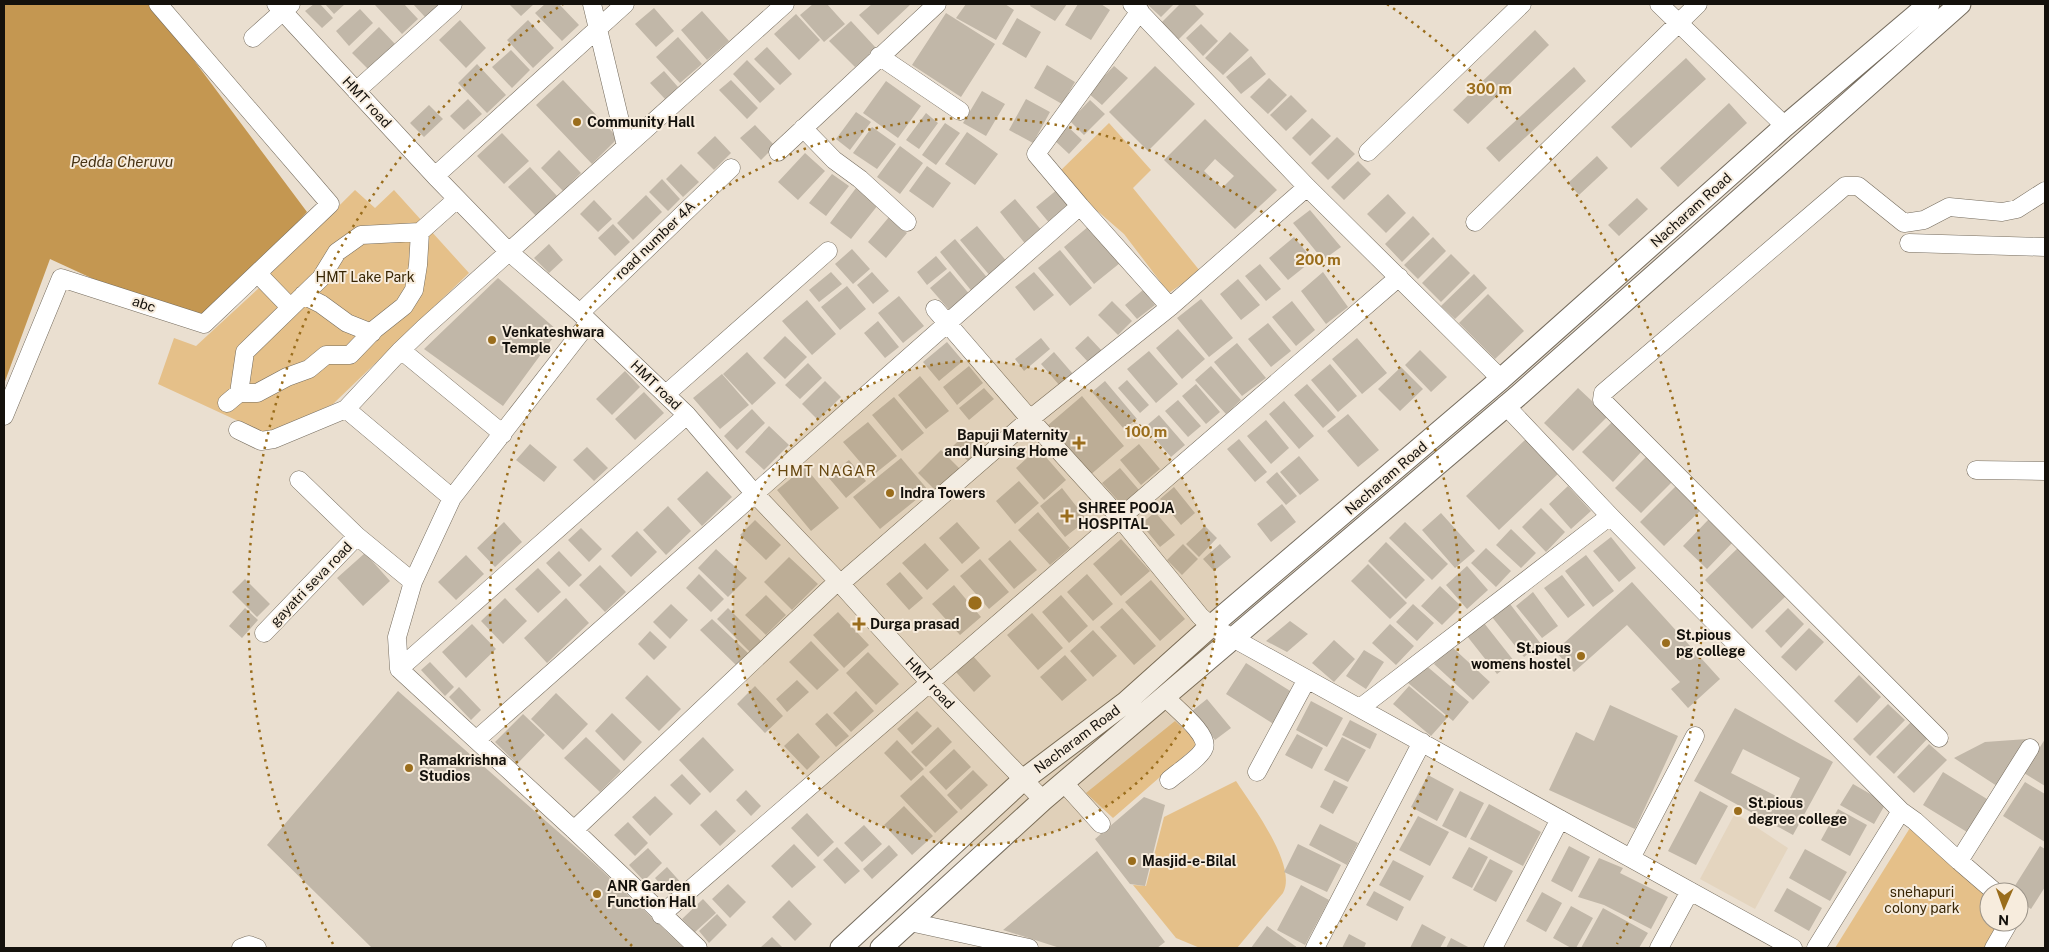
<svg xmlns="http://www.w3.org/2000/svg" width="2049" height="952" viewBox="0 0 2049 952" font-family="'Public Sans',sans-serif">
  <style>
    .built { fill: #e4d5bf }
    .green { fill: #e5c089 }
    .water { fill: #c49751 }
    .building { fill: #c1b7a8; fill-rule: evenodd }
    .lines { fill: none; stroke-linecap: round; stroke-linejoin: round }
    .minor-casing { stroke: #756c5e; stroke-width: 19 }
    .major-casing { stroke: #756c5e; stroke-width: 23 }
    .minor { stroke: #fff; stroke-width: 18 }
    .major { stroke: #fff; stroke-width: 21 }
    .ring { fill: none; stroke: #9a6d1c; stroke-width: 2.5; stroke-dasharray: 2.5 5 }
    .poi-dot { fill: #9a6d1c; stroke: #f7ecdd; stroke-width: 2 }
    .labels { text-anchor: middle; stroke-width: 4; stroke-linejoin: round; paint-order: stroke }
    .street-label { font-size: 14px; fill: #14110c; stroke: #f7ecdd }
    .poi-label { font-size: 14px; font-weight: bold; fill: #14110c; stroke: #f7ecdd; text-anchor: start }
    .park-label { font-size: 14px; fill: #382605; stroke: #f7ecdd }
    .water-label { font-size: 15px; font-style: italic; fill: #483415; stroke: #f7ecdd }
    .neighbourhood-label { font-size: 15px; letter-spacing: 1px; fill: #674811; stroke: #f7ecdd }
    .centre { fill: #9a6d1c; stroke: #f7ecdd; stroke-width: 2.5 }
    .ring-label { font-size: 15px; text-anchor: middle; font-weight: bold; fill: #9a6d1c; stroke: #f7ecdd; stroke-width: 4; stroke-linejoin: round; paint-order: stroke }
  </style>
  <rect width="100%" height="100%" fill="#eadfd0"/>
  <path class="built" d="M1735 813 1788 848 1755 909 1700 879Z"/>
  <path class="green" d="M1109 123 1151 170 1133 188 1200 271 1169 293 1124 234 1056 175Z
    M355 190 375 208 394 190 469 273 333 404 266 434 158 384 174 338 196 346 260 287 269 275Z
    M1175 721 1199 743 1113 818 1086 793Z
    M1236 781C1251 804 1298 866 1283 893L1237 948H1200L1176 938 1133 885 1146 886 1164 817Z
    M1913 823 1989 896V922H2000L1984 948H1835Z"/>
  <path class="water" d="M4 4H152L307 212 200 328 50 259 4 384Z"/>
  <path class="building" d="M314 4H320L333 18 322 28 305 11Z
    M325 4H345L334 14Z
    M376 4H404L418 19 402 34 375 5Z
    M413 4H440L425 17Z
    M509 4H534L521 16Z
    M545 4H559L579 25 562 41 535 13Z
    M813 4H827L845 24 824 42 800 15Z
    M872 4H911L878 35 859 15Z
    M966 4H1005L1014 10 996 40 956 18Z
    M1031 4H1067L1055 21 1030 6Z
    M1078 4H1101L1110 10 1091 40 1065 25Z
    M1147 4H1174L1161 17Z
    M1180 4H1194L1204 14 1178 40 1161 23Z
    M654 8 674 31 656 47 635 24Z
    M360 9 373 23 349 46 336 31Z
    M702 11 729 41 707 60 681 30Z
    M946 13 995 44 961 97 912 65Z
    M796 14 820 40 799 60 774 34Z
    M1017 18 1041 32 1026 58 1002 44Z
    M460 20 486 48 466 68 439 40Z
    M528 20 554 48 533 68 507 40Z
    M851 21 876 48 855 67 829 41Z
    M1201 24 1218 41 1203 56 1186 38Z
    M379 27 395 44 368 69 352 53Z
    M1535 30 1549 45 1468 124 1453 110Z
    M1230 32 1249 50 1223 75 1205 58Z
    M678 37 702 64 680 83 656 57Z
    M767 47 792 74 780 85 754 59Z
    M511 50 530 70 512 88 492 67Z
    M1251 56 1266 74 1241 94 1226 77Z
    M1686 58 1706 79 1631 148 1611 127Z
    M747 60 775 89 760 103 733 74Z
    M477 64 506 95 487 113 458 83Z
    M1047 65 1075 82 1062 104 1034 88Z
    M1114 66 1128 78 1102 105 1088 93Z
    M1155 66 1195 104 1148 151 1109 112Z
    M1574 67 1586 81 1499 162 1486 148Z
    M664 71 678 87 665 99 650 83Z
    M1269 78 1287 95 1268 114 1250 97Z
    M563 80 618 138 592 164 536 105Z
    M731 80 758 108 747 119 719 90Z
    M886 81 921 106 898 138 863 113Z
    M982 91 1005 104 986 136 963 123Z
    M1291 95 1307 111 1286 131 1270 115Z
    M468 99 482 114 464 130 450 116Z
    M1026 99 1050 112 1033 143 1009 130Z
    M1090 100 1105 114 1084 135 1070 121Z
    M1729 103 1747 123 1678 187 1660 168Z
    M429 105 443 119 424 137 410 123Z
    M856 112 871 122 850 150 836 139Z
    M926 113 938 123 919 149 906 140Z
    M1312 118 1331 136 1310 156 1292 138Z
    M1205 119 1277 190 1235 229 1164 160ZM1215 159 1234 176 1222 188 1204 171Z
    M945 123 960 133 936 165 922 155Z
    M1065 124 1082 140 1069 154 1052 138Z
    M755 125 775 146 761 160 740 138Z
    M872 127 896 144 877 169 853 153Z
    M967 132 998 154 975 185 945 164Z
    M502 133 529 161 504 184 477 156Z
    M715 136 731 153 714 170 697 153Z
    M1337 137 1355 154 1328 180 1311 163Z
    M900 146 923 163 900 194 877 177Z
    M559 150 581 173 563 191 541 168Z
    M805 153 825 171 798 200 778 182Z
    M1597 156 1608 168 1579 195 1568 183Z
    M1358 161 1371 174 1344 200 1331 187Z
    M681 164 699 182 683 197 666 179Z
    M927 166 951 183 933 208 909 191Z
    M530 167 557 196 536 216 508 187Z
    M832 174 849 186 826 216 809 203Z
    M662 179 680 199 668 211 649 192Z
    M856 188 878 205 851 239 830 223Z
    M1058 189 1073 207 1051 225 1036 207Z
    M1388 194 1406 213 1386 233 1367 214Z
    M646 195 662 212 633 240 617 223Z
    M1637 198 1648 209 1619 236 1608 225Z
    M1015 199 1043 232 1027 246 1000 212Z
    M594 200 612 219 598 232 580 214Z
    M1310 210 1341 247 1323 260 1293 223Z
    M1413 216 1430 234 1402 262 1385 244Z
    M889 217 907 233 886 258 868 242Z
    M613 224 630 242 615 256 598 238Z
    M977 226 1008 263 991 277 960 240Z
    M1089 226 1120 263 1094 284 1064 247Z
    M1294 237 1313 260 1288 280 1269 258Z
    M1433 237 1446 251 1418 279 1404 265Z
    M955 239 990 281 974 294 940 252Z
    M549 244 563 260 549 273 534 258Z
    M852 249 870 269 853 284 835 264Z
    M1060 250 1092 288 1070 306 1038 268Z
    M1451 254 1470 273 1441 302 1422 283Z
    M936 256 947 269 927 285 917 272Z
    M1260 264 1281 289 1266 301 1245 276Z
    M950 271 971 296 951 312 930 288Z
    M831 272 842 284 819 302 809 290Z
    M872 272 889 291 873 304 857 285Z
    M1034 272 1054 295 1034 311 1015 287Z
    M1323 272 1348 307 1326 324 1301 291Z
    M1474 274 1487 288 1455 319 1441 306Z
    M498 278 558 331 503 406 424 349Z
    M1238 279 1260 305 1241 320 1220 294Z
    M847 286 866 309 840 330 821 307Z
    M1143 290 1155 305 1137 319 1125 305Z
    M1488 294 1524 331 1495 359 1459 323Z
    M899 296 924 326 903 343 878 313Z
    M1201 299 1233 338 1209 357 1177 318Z
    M807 300 836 334 812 355 782 321Z
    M1112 301 1132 321 1118 335 1098 315Z
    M1292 301 1315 330 1296 346 1272 317Z
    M878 321 899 347 885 358 864 333Z
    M1268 323 1291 351 1271 367 1248 339Z
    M1178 329 1205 359 1182 379 1156 348Z
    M785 336 807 357 785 379 763 358Z
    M1088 336 1102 351 1089 363 1075 348Z
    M1041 338 1050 349 1024 371 1015 359Z
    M1357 338 1387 373 1362 394 1332 359Z
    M947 342 963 361 939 381 923 362Z
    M1237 343 1266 378 1242 396 1214 362Z
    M1420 350 1447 377 1431 392 1405 365Z
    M1149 351 1178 384 1156 403 1127 369Z
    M747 352 776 383 752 405 723 374Z
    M1054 352 1073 374 1060 386 1041 364Z
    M808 363 822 378 800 399 785 385Z
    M1330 364 1357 396 1338 412 1311 380Z
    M969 366 983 383 957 405 943 387Z
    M1211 366 1241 400 1226 414 1195 380Z
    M1401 367 1423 389 1400 411 1378 389Z
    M625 371 640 387 612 415 596 399Z
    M722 374 749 405 720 429 693 398Z
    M920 376 949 411 926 429 898 395Z
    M1127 380 1149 405 1140 413 1118 388Z
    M825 381 841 397 818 420 802 404Z
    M1105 381 1137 419 1124 429 1092 392Z
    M1196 384 1220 412 1206 424 1182 396Z
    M1307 384 1336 417 1323 428 1294 395Z
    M984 388 994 399 969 420 959 408Z
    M1578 388 1608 416 1573 451 1544 423Z
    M644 392 664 413 635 440 615 419Z
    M1082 396 1124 446 1089 476 1047 426Z
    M894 397 924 433 902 451 872 415Z
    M1178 400 1201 426 1188 437 1165 411Z
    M1284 401 1314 436 1299 449 1269 414Z
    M752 409 765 423 737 450 724 436Z
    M1348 414 1379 450 1358 467 1327 431Z
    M1159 415 1185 445 1171 457 1145 427Z
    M1266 420 1289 448 1271 464 1247 436Z
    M1613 421 1643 450 1613 482 1582 452Z
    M868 422 897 456 872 476 843 442Z
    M769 426 789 445 764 470 745 452Z
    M970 430 984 445 968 461 953 446Z
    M1527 438 1560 472 1499 530 1466 496Z
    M1239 439 1267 472 1255 482 1227 449Z
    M530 444 557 467 544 482 516 460Z
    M1139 444 1160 469 1141 485 1120 460Z
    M587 447 608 468 594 481 573 460Z
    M1038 448 1066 480 1044 500 1016 468Z
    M941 450 960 469 937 492 918 473Z
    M1650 453 1676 478 1641 513 1615 488Z
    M1299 456 1319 480 1300 495 1280 472Z
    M901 458 928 490 880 529 853 497Z
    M849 460 866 481 846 498 828 477Z
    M805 467 839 508 811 531 777 490Z
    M1120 468 1139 490 1122 505 1102 483Z
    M707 471 732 497 702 526 677 499Z
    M1277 472 1297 496 1286 505 1266 482Z
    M1019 481 1039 503 1015 524 996 501Z
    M1677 485 1702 509 1664 546 1640 522Z
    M1568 486 1591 511 1571 529 1549 504Z
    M1174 487 1195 513 1181 525 1160 499Z
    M1062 488 1087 520 1065 537 1040 506Z
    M1282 504 1296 522 1271 542 1257 524Z
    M668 506 691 531 666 555 643 530Z
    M1541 508 1565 532 1546 552 1522 527Z
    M1038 512 1070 548 1050 565 1018 530Z
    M1155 512 1175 535 1160 547 1141 524Z
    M1441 513 1475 551 1455 568 1422 530Z
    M1709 519 1733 542 1707 569 1683 546Z
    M755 520 781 545 766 560 740 535Z
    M504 522 522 542 495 567 477 548Z
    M957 522 980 548 962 564 939 538Z
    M1405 522 1448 564 1432 580 1389 538Z
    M1205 526 1217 538 1199 557 1186 544Z
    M581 528 602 549 589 562 568 540Z
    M1511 529 1536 553 1521 568 1496 545Z
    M637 531 657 552 631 577 611 556Z
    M1611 537 1636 568 1619 582 1593 551Z
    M1121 539 1150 571 1121 596 1093 564Z
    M1010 540 1037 570 1014 589 988 559Z
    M1386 542 1425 580 1406 599 1368 561Z
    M925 543 949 570 927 590 902 563Z
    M1183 544 1198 559 1182 575 1167 560Z
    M1220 544 1231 557 1214 571 1203 559Z
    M1740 546 1787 595 1752 629 1705 580Z
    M1486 548 1511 571 1496 587 1471 563Z
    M716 549 747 578 728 597 698 568Z
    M559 551 582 575 569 587 546 563Z
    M365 553 390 581 363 606 337 578Z
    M466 555 484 574 456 600 438 582Z
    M1586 555 1614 591 1593 607 1565 571Z
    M789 557 818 584 792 610 764 582Z
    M980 559 1009 592 989 609 960 576Z
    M1368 564 1407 603 1390 619 1351 581Z
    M600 565 626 592 605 612 579 585Z
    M1467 566 1488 590 1467 609 1446 585Z
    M538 568 561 592 538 613 515 589Z
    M900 572 923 598 909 610 886 584Z
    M699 574 724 599 711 612 686 588Z
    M1087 574 1113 604 1093 621 1067 592Z
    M1562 575 1585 605 1568 618 1544 588Z
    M245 579 270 604 257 617 232 592Z
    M1151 580 1185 619 1160 641 1125 602Z
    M1632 582 1720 679 1688 708 1671 689 1680 682 1627 625 1574 672 1555 651Z
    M954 585 981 617 960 635 932 604Z
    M1440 586 1461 606 1442 625 1421 606Z
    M1533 592 1558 626 1542 638 1516 606Z
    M766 595 786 615 766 635 745 615Z
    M1061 595 1088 626 1069 643 1042 612Z
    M505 598 527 621 503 644 481 621Z
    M566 598 589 623 547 663 524 638Z
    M671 604 688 620 670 639 653 622Z
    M1413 604 1434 623 1417 641 1396 622Z
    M1510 604 1541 644 1524 657 1492 617Z
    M245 608 258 620 242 638 229 626Z
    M728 608 761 641 750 652 717 619Z
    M1122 608 1156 646 1134 665 1100 627Z
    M1788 608 1804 624 1781 648 1765 631Z
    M838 612 869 645 844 668 813 635Z
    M1032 613 1063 648 1038 670 1007 635Z
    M712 619 748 653 736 665 700 630Z
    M1290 621 1308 634 1287 652 1266 641Z
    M1484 623 1514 661 1497 674 1467 636Z
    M472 624 496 649 466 678 442 652Z
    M1390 624 1414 646 1396 665 1372 643Z
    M1809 628 1824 642 1796 671 1781 657Z
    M1093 630 1117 656 1093 677 1070 651Z
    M650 631 667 647 654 660 638 644Z
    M1334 640 1355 659 1334 682 1312 663Z
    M811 641 839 670 817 690 789 662Z
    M1451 646 1490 682 1473 700 1434 664Z
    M1364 650 1384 662 1366 689 1346 676Z
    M868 652 899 684 876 705 846 673Z
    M1065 655 1087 680 1062 701 1040 677Z
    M973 656 991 676 974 692 956 672Z
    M430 662 454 687 445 696 421 670Z
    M1246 663 1295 694 1275 725 1226 694Z
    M1423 663 1469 702 1453 721 1407 682Z
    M647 675 681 709 659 731 625 698Z
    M1859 675 1881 697 1857 723 1834 701Z
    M797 680 809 692 787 712 776 699Z
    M755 686 783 716 765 733 737 704Z
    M1409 686 1447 718 1431 736 1393 704Z
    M459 687 481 710 471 720 449 697Z
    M398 691 596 865 684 948H372L267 845Z
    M856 691 874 711 851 732 833 713Z
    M556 693 588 724 563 750 531 719Z
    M1207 699 1231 728 1215 740 1192 711Z
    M1311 701 1343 718 1327 747 1296 730Z
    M1888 704 1905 720 1870 756 1853 739Z
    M1610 705 1678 736 1635 829 1549 790 1576 732 1594 741Z
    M1735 708 1833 762 1793 835 1694 781ZM1743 749 1800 778 1788 802 1731 773Z
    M917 711 932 726 912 745 897 729Z
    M612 713 642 742 624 761 595 731Z
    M827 713 849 736 836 747 815 724Z
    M523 714 545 735 517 764 495 742Z
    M1350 720 1377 734 1370 749 1342 735Z
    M1912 721 1929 737 1894 774 1876 757Z
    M938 727 952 742 926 767 911 752Z
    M798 733 820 757 807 770 784 746Z
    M1297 734 1323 748 1312 769 1285 755Z
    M586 737 621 771 600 792 564 758Z
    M703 737 734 770 710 793 679 760Z
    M1342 737 1366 750 1348 782 1324 770Z
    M2027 739 2000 788 1954 758 1985 742Z
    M2045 739V786L2024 773Z
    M897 740 924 769 911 781 884 753Z
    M1929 744 1947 760 1914 793 1897 777Z
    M954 749 971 767 946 790 929 772Z
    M973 770 988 785 961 810 947 795Z
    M1943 772 1987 799 1967 832 1923 805Z
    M682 774 701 794 690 805 670 785Z
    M923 775 958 812 935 833 900 796Z
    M1428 775 1454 789 1437 821 1411 807Z
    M1334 780 1348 787 1333 814 1320 807Z
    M2025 782 2045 794V842L2003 816Z
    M1853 784 1886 803 1874 824 1840 805Z
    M746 790 761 806 751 816 736 800Z
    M1460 791 1484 803 1466 838 1442 826Z
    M1700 791 1728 806 1696 865 1668 851Z
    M655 796 673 814 650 836 632 817Z
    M1144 797 1165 805 1145 886 1130 884 1095 839Z
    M1489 804 1541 832 1523 866 1470 839Z
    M904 806 933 836 912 855 884 825Z
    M1838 809 1867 825 1850 856 1821 840Z
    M716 810 736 831 720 846 700 825Z
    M807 813 834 842 818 857 791 828Z
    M1418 816 1449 832 1430 866 1399 850Z
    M628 822 648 843 635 856 614 835Z
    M1320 824 1358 843 1347 865 1309 845Z
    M864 825 882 844 862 862 844 843Z
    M794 844 816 867 792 888 771 866Z
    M1298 844 1341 865 1327 892 1284 872Z
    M889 845 898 855 872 879 863 869Z
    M1569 846 1590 857 1572 892 1551 881Z
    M2040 846 2045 849V887L2031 909 2019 901V892H2011Z
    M837 847 860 871 845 884 823 860Z
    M1469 847 1488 857 1472 888 1452 878Z
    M648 848 662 863 644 881 629 865Z
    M1805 849 1847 872 1830 901 1789 878Z
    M1097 851 1165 942 1157 948H1060L1003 930Z
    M1599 858 1623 868 1620 873 1668 897 1651 929 1604 905 1578 897Z
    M1490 859 1513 871 1496 902 1473 890Z
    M1393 860 1424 876 1410 901 1379 885Z
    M667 867 683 885 671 896 655 878Z
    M728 884 746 902 730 918 712 899Z
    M1301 885 1329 900 1305 945 1277 930Z
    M1787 888 1822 908 1809 931 1774 911Z
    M1374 891 1404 907 1397 921 1366 905Z
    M1542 892 1562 903 1546 932 1526 921Z
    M703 899 716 913 695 932 682 919Z
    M789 900 812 924 795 941 772 917Z
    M1571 906 1593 918 1576 948H1571L1553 938Z
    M1603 908 1648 933 1639 948H1581Z
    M717 914 727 925 709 943 699 931Z
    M1422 924 1446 937 1440 948H1410Z
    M1267 926 1298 948H1251Z
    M1349 934 1366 943 1364 948H1342Z
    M772 937 783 948H760Z
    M1451 938 1470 948H1446Z"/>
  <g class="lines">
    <defs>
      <path id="minor" d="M276 4 435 176 508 251 580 313 687 415 754 493 838 581 930 683 1043 800
        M592 4 626 146
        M1132 4 1307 187 1501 379
        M1659 4 1785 126
        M253 38 291 4
        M879 56 960 111
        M356 91 453 4
        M803 128 834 160 860 179 907 222
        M778 152 937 4
        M1368 152 1522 4
        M435 176 625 4
        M1080 206 1036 154 1140 11
        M1475 222 1698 4
        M420 232 418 265 414 290 404 306 375 329 350 355H326L309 369 287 377 257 393H239L245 352 321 278 337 252 361 235 420 232 457 199
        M1909 243 2045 247
        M260 276 290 307
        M303 295 321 304 347 323 372 333
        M935 309 1030 419 1120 518 1200 616 1211 626 1793 948
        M580 313 731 168
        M589 322 452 498 413 582 397 637 399 669 574 830 698 948
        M401 350 503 434
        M666 394 828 251
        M227 403 239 393
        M1505 405 1610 516 1901 811 1816 948
        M346 409 452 498
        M4 416 61 278 204 324 330 204 158 4
        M238 430 261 441 274 439 346 409 401 350 424 328 785 4
        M1976 470 2045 471
        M299 480 357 536 413 582
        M840 584 1030 419 1170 307 1307 187
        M264 633 357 536
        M399 669 687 415
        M1165 697C1174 707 1210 735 1204 748 1201 757 1177 773 1169 780
        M1360 708 1610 516
        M1939 738 1602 400 1603 393 1845 186H1858L1904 223 1924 220 1949 207 2002 212 2017 209 2045 191
        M476 740 1080 206 1170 307
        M1257 772 1307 679
        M1064 783 1101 824
        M1901 811 1915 821 1959 861
        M574 830 838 581
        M1631 858 1695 736
        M1995 892 1959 861 2030 748
        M661 915 1399 277
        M910 922 1029 948
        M241 948 249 945 257 948
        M1315 948 1422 742
        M1493 948 1560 819
        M1659 948 1690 891
        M1994 948 2009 922"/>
      <path id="major" d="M841 948 1023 780 1125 703 1211 626 1501 379 1785 126 1929 4
        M881 948 1043 800 1519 395 1960 4"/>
    </defs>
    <use href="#minor" class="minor-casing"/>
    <use href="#major" class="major-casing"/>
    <use href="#minor" class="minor"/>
    <use href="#major" class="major"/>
  </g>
  <circle cx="975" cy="603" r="242" fill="#9a6d1c" fill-opacity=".12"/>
  <g class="ring">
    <circle cx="975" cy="603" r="242"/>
    <path d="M632 946A485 485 0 1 1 1318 946"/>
    <path d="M333 944A727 727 0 0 1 563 4M1387 4A727 727 0 0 1 1617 944"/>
  </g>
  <g class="poi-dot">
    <circle cx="577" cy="122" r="5"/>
    <circle cx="492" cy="340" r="5"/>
    <path d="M1076.5 435.5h5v5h5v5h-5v5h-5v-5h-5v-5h5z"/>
    <circle cx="890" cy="493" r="5"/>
    <path d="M1064.5 508.5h5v5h5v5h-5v5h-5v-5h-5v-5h5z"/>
    <path d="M856.5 616.5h5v5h5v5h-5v5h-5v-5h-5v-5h5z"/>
    <circle cx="1666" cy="643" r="5"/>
    <circle cx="1581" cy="656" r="5"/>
    <circle cx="409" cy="768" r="5"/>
    <circle cx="1738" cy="811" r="5"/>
    <circle cx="1132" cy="861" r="5"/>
    <circle cx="597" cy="894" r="5"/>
  </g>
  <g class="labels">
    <g class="street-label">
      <text transform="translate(367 102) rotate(47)" y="5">HMT road</text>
      <text transform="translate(1691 210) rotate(-42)" y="5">Nacharam Road</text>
      <text transform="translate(655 240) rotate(-44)" y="5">road number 4A</text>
      <text transform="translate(144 304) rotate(18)" y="5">abc</text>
      <text transform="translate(656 385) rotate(44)" y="5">HMT road</text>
      <text transform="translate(1386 478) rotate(-41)" y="5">Nacharam Road</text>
      <text transform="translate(311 584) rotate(-46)" y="5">gayatri seva road</text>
      <text transform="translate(930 683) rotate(47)" y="5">HMT road</text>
      <text transform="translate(1077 739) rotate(-37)" y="5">Nacharam Road</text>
    </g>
    <g class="poi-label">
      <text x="587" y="127">Community Hall</text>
      <text x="502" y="337">Venkateshwara<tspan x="502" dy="16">Temple</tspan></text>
      <text x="1068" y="440" text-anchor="end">Bapuji Maternity<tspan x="1068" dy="16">and Nursing Home</tspan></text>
      <text x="900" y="498">Indra Towers</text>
      <text x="1078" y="513">SHREE POOJA<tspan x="1078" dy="16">HOSPITAL</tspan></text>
      <text x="870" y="629">Durga prasad</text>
      <text x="1676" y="640">St.pious<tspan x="1676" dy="16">pg college</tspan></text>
      <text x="1571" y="653" text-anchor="end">St.pious<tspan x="1571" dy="16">womens hostel</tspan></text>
      <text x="419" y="765">Ramakrishna<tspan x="419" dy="16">Studios</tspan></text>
      <text x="1748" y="808">St.pious<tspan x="1748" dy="16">degree college</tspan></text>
      <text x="1142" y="866">Masjid-e-Bilal</text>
      <text x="607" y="891">ANR Garden<tspan x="607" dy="16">Function Hall</tspan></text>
    </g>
    <g class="park-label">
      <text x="365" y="282">HMT Lake Park</text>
      <text x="1922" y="897">snehapuri<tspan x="1922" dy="16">colony park</tspan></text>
    </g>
    <g class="water-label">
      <text x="122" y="167">Pedda Cheruvu</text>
    </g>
    <g class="neighbourhood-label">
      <text x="827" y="476">HMT NAGAR</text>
    </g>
  </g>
  <circle cx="975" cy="603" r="8" class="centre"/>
  <g class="ring-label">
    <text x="1489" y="94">300 m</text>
    <text x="1318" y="265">200 m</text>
    <text x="1146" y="437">100 m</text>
  </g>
  <rect width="2049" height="952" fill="none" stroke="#14110c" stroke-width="10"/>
  <g transform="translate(2004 907) rotate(182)"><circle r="24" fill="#f7ecdd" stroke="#9c9489"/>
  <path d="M0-4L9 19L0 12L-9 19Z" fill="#9a6d1c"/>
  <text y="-8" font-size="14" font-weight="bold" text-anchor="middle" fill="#14110c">N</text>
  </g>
</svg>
